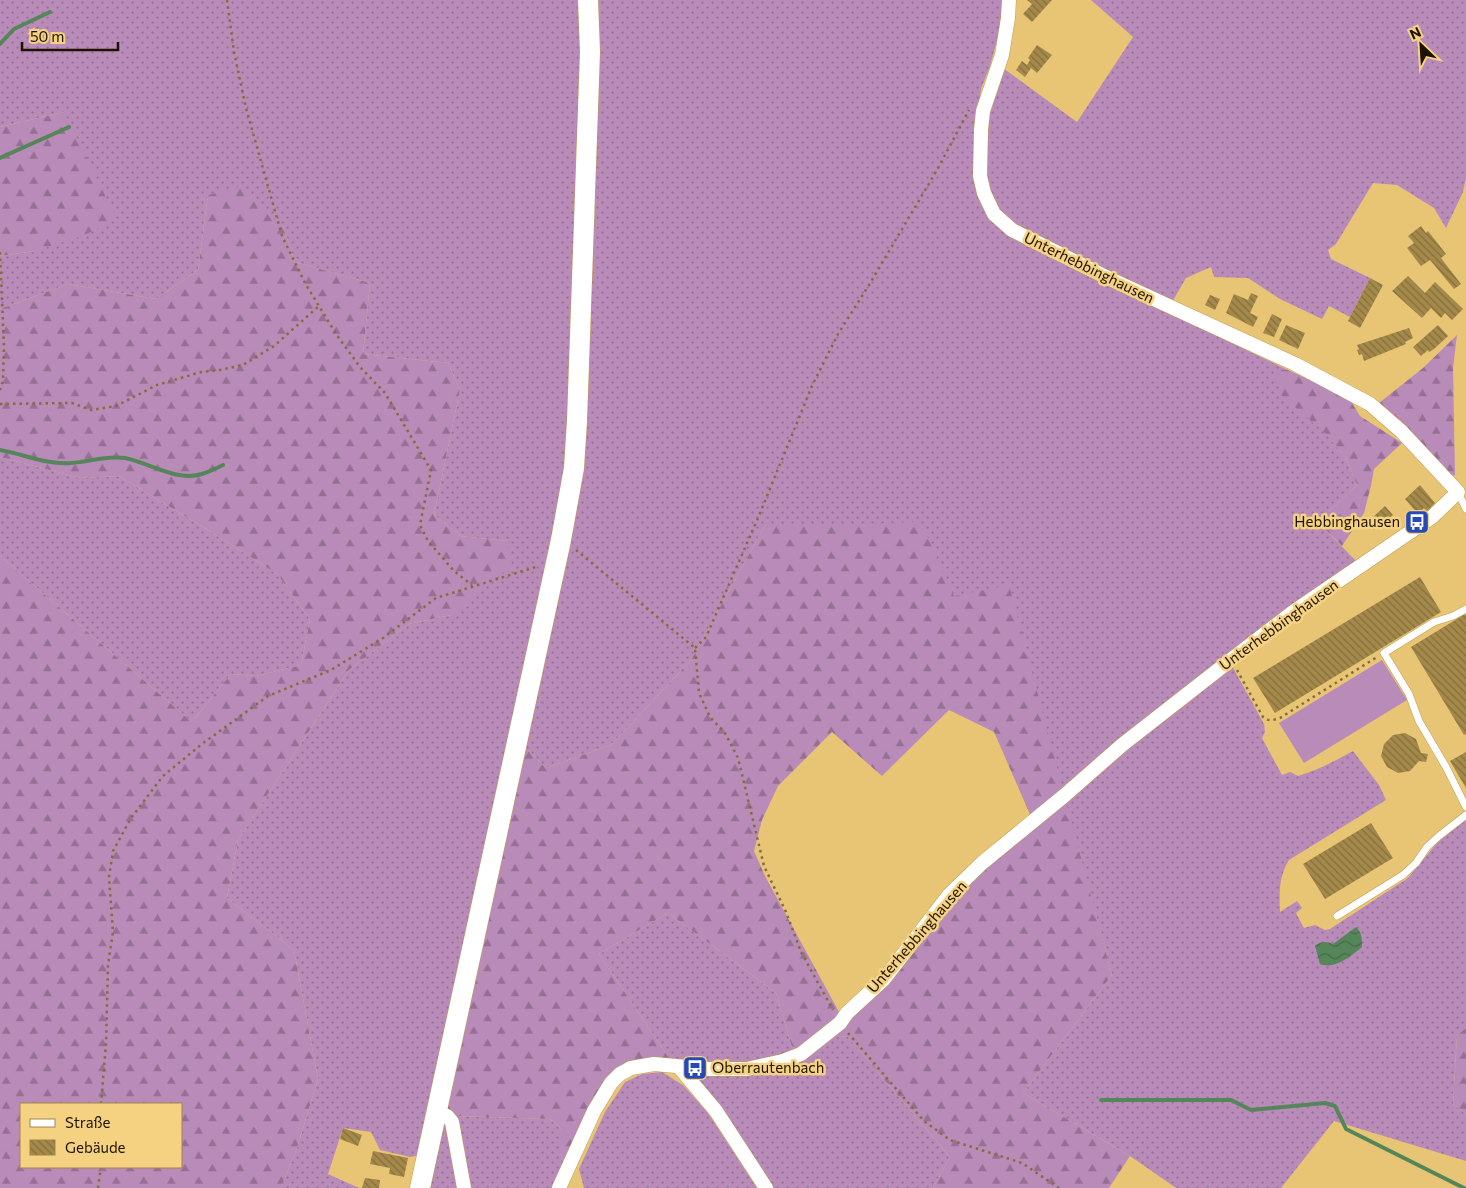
<svg xmlns="http://www.w3.org/2000/svg" width="1466" height="1188" viewBox="0 0 1466 1188" font-family="Commissioner,sans-serif">
  <style>
    .grass { fill: url(#grass-dots) }
    .forest { fill: url(#forest-firs); fill-rule: evenodd }
    .garden { fill: #b98bb9 }
    .water { fill: url(#water-waves) }
    .lines { fill: none; stroke-linecap: round; stroke-linejoin: round }
    .stream { stroke: #558659; stroke-width: 4 }
    .building { fill: url(#building-back-hatch) }
    .service-casing { stroke: #c09e4e; stroke-width: 8 }
    .minor-casing { stroke: #c09e4e; stroke-width: 15 }
    .secondary-casing { stroke: #c09e4e; stroke-width: 21 }
    .path { stroke: #846d3b; stroke-width: 2.5; stroke-dasharray: 2.5 4; stroke-linecap: butt }
    .service { stroke: #fff; stroke-width: 7 }
    .minor { stroke: #fff; stroke-width: 14 }
    .secondary { stroke: #fff; stroke-width: 20 }
    .labels { text-anchor: middle; stroke-width: 5; stroke-linejoin: round; paint-order: stroke }
    .street-label { font-size: 15px; fill: #1d1300; stroke: #f5d282 }
    .poi-label { font-size: 15px; fill: #1d1300; stroke: #f5d282; text-anchor: end }
  </style>
  <defs>
    <pattern id="grass-dots" width="8" height="8" patternUnits="userSpaceOnUse" patternTransform="scale(1.25)"><rect width="8" height="8" fill="#b98bb9"/><path d="M2 2h.1M6 6h.1" fill="none" stroke="#967094" stroke-width="1.8" stroke-linecap="round"/></pattern>
    <pattern id="forest-firs" width="22" height="20" patternUnits="userSpaceOnUse" patternTransform="scale(1.25)"><rect width="22" height="20" fill="#b98bb9"/><path d="M5 1l3.5 6h-7zM16 11l3.5 6h-7z" fill="#967094"/></pattern>
    <pattern id="water-waves" width="16" height="10" patternUnits="userSpaceOnUse" patternTransform="scale(1.25)"><rect width="16" height="10" fill="#558659"/><path d="M0 5q4-4 8 0t8 0" fill="none" stroke="#466c47"/></pattern>
    <pattern id="building-back-hatch" width="6" height="6" patternUnits="userSpaceOnUse" patternTransform="scale(1.25)"><rect width="6" height="6" fill="#a4894b"/><path d="M-1 5l2 2M0 0l6 6M5-1l2 2" fill="none" stroke="#856f3c"/></pattern>
  </defs>
  <rect width="100%" height="100%" fill="#e8c575"/>
  <path class="grass" d="M0 0H1002L1003 18 990 66 981 89 978 114 991 220 1175 316 1288 370H1274L1346 458 1357 485 1318 522 1357 562 1062 794 954 596 764 527 691 660 611 745 546 768 525 747 421 1155 410 1157 380 1150 371 1132 343 1128 328 1174 359 1188H281L297 1148 318 1079 294 950 227 898 238 840 349 670 409 624 451 615 507 541 461 536 434 515 460 390 448 363 363 354 370 283 295 262 283 226 208 195 198 270 156 299 68 284 0 309V256L35 251 64 112 0 127Z
    M1091 0H1466V178L1463 192 1446 228 1434 208 1397 185 1373 183 1336 244 1328 250 1331 259 1370 278 1350 317 1329 306 1322 319 1280 299 1248 278 1214 277 1211 267 1186 278 1171 304 1002 218 986 183 988 115 1003 68 1077 122 1133 37Z
    M0 457 80 478 119 476 216 535 277 574 310 619 301 665 256 676 231 674 192 722 0 556Z
    M1231 664 1264 724 1265 732 1262 738 1282 775 1290 772 1298 776C1318 770 1335 761 1353 751L1379 785 1386 800 1289 860C1279 876 1279 893 1280 912L1297 901 1302 908 1296 913 1304 928 1315 925 1325 930 1330 929 1408 878 1437 843 1448 833 1466 820V1028L1457 1035 1453 1104 1466 1114V1161L1334 1121 1281 1188H1176L1130 1156 1023 1093 1112 975 1065 801Z
    M668 913 776 993 794 1054 760 1063 685 1062 669 1058 599 954Z
    M839 1036 848 1037 950 1157 933 1188H769L693 1073H722L829 1041Z
    M662 1072 683 1085 708 1113 757 1188H584L579 1169 605 1112 625 1082 642 1074Z
    M455 1116 550 1119 561 1129V1154L566 1164 556 1188H468Z
    M443 1123 446 1124 460 1188H425Z"/>
  <path class="forest" d="M64 112 116 218 85 235 35 251 0 256V127Z
    M242 186 283 226 295 262 370 283 363 354 448 363 460 390 434 515 461 536 507 541 512 565 451 615 409 624 349 670 238 840 227 898 294 950 318 1079 297 1148 281 1188H0V556L192 722 231 674 256 676 301 665 310 619 277 574 216 535 119 476 80 478 0 457V309L68 284 156 299 198 270 208 195ZM21 1104H181V1167H21Z
    M1457 335 1453 368 1455 475 1452 476 1405 425 1379 403 1423 368Z
    M1274 370H1288L1349 398 1360 416 1402 443 1374 469 1371 486 1364 513 1342 546 1318 522 1357 485 1346 458 1326 434 1281 395Z
    M921 522 954 596 1009 585 1112 975 1023 1093 1130 1156 1109 1188H933L950 1157 848 1037 839 1036 797 1060 794 1054 776 993 668 913 599 954 669 1058 646 1060 623 1067 566 1164 561 1154V1129L550 1119 455 1116 444 1109 524 746 546 768 611 745 691 660 764 527ZM949 710 994 732 1032 819 944 896 882 976 839 1012 765 876 754 851 762 820 778 786 832 732 882 776Z
    M1466 1028V1114L1453 1104 1457 1035Z"/>
  <path class="garden" d="M1382 660 1407 700 1304 763 1279 723Z"/>
  <path class="water" d="M1356 927C1362 933 1362 939 1362 947 1351 956 1335 970 1320 964L1315 946C1320 941 1327 941 1333 944Z"/>
  <g class="lines">
    <path class="stream" d="M0 44 14 29 50 12
      M0 158 69 127
      M0 450C24 454 46 465 71 463 90 462 105 455 125 458 150 463 176 482 202 474 209 472 217 468 223 465
      M1101 1100H1231L1251 1110 1325 1103 1335 1106 1346 1129 1464 1188"/>
  </g>
  <path class="building" d="M1027 0H1052L1032 22 1023 14 1032 4Z
    M1037 45 1052 55 1037 73 1031 68 1025 77 1016 70 1022 61 1027 65 1030 60 1028 58Z
    M1421 226 1426 233 1428 231 1446 254 1441 258 1461 284 1454 289 1430 260 1421 266 1407 248 1414 243 1408 236Z
    M1408 276 1425 293 1435 282 1463 309 1452 320 1445 313 1441 318 1431 308 1422 318 1392 291Z
    M1370 278 1383 285 1360 328 1348 321Z
    M1251 293 1258 296 1250 313 1258 317 1253 327 1226 313 1234 294 1248 300Z
    M1210 295 1220 299 1215 310 1205 305Z
    M1272 314 1282 319 1274 337 1263 333Z
    M1286 325 1305 333 1298 349 1279 340Z
    M1438 325 1448 336 1434 349 1429 352 1428 350 1421 356 1413 347Z
    M1409 328 1413 338 1405 342 1406 344 1364 361 1362 354 1359 355 1357 350 1359 349 1357 345Z
    M1420 485 1435 503 1427 511 1424 508 1418 514 1405 499Z
    M1385 506 1393 515 1379 527 1372 518Z
    M1371 519 1378 527 1374 530 1368 523Z
    M1420 577 1441 612 1275 713 1253 678Z
    M1465 614 1466 616V734L1464 735 1411 647Z
    M1405 733 1416 739 1421 753 1428 754 1426 762 1419 761 1410 771 1398 773 1387 767 1381 756 1384 744 1393 735Z
    M1466 752V788L1450 761Z
    M1371 823 1393 858 1325 899 1303 864Z
    M343 1128 362 1135 358 1146 340 1139Z
    M373 1151 408 1158 404 1177 389 1174 390 1168 370 1164Z
    M365 1178 380 1180 379 1188H362Z"/>
  <g class="lines">
    <defs>
      <path id="service" d="M1458 492 1466 509
        M1466 609 1453 616 1434 622 1384 653 1409 694 1419 721 1446 767 1466 807
        M1337 916 1403 875 1416 863 1427 847 1439 836 1466 815"/>
      <path id="minor" d="M679 1067 716 1111 766 1188
        M436 1111 447 1116 452 1122 464 1188
        M559 1188 594 1111 611 1083 620 1074 631 1068 654 1064 709 1069H747L783 1061 801 1054 840 1023 847 1013 884 979 949 895 982 863 1065 795 1122 745 1232 659 1293 612 1432 517 1458 492 1401 431 1370 404 1295 364 1108 278 1012 230 994 214 984 193 980 176 981 130 983 111 1002 55 1008 18 1009 0"/>
      <path id="secondary" d="M420 1188 561 540 574 468 577 421 590 52 588 0"/>
    </defs>
    <use href="#service" class="service-casing"/>
    <use href="#minor" class="minor-casing"/>
    <use href="#secondary" class="secondary-casing"/>
    <path class="path" d="M227 0 234 52 246 108 282 236 305 283 336 334 360 367 385 393 431 470 420 525 428 541 454 571 472 585
      M0 252 4 347 3 381 0 390
      M0 404 72 403 91 410 116 406 157 385 201 372 220 370 243 365 274 346 319 306
      M576 550 695 648 699 693 710 717 725 733 738 758 764 866 786 912 801 952 833 1010
      M695 648 706 637 758 518 812 386 838 334 869 285 937 170 969 110
      M1237 670 1263 717C1268 722 1274 720 1280 718L1377 657
      M848 1033 924 1121 950 1140 1022 1163 1059 1188
      M101 1104 106 1044 108 965 113 932 109 877 113 851 131 818 163 776 202 744 268 696 331 670 383 638 436 598 539 566
      M98 1188 101 1167"/>
    <use href="#service" class="service"/>
    <use href="#minor" class="minor"/>
    <use href="#secondary" class="secondary"/>
  </g>
  <defs>
    <symbol id="bus-square" viewBox="-11 -11 22 22"><rect x="-9" y="-9" width="18" height="18" rx="4" fill="#2748b7" stroke="#f5d282"/><path d="M-5-6H5V4H4V6H2V4H-2V6H-4V4H-5ZM-3.5-4V0h7V-4ZM-3.5 1.2v1.5H-2V1.2ZM2 1.2v1.5H3.5V1.2Z" fill="#fff"/></symbol>
  </defs>
  <g fill-rule="evenodd">
    <use href="#bus-square" x="1403" y="508" width="28" height="28"/>
    <use href="#bus-square" x="681" y="1054" width="28" height="28"/>
  </g>
  <g class="labels">
    <g class="street-label">
      <text transform="translate(1089 268) rotate(26)" y="5">Unterhebbinghausen</text>
      <text transform="translate(1279 625) rotate(-36)" y="5">Unterhebbinghausen</text>
      <text transform="translate(917 937) rotate(-49)" y="5">Unterhebbinghausen</text>
    </g>
    <g class="poi-label">
      <text x="1400" y="527">Hebbinghausen</text>
      <text x="712" y="1073" text-anchor="start">Oberrautenbach</text>
    </g>
  </g>
  <rect x="20" y="1103" width="162" height="65" fill="#f5d282" stroke="#9f864e"/>
  <rect x="30" y="1119" width="25" height="8" fill="#ffffff" stroke="#9f864e"/>
  <text x="65" y="1128" font-size="15" fill="#1d1300">Straße</text>
  <rect x="30" y="1140" width="25" height="15" fill="url(#building-back-hatch)" stroke="#9f864e"/>
  <text x="65" y="1153" font-size="15" fill="#1d1300">Gebäude</text>
  <g transform="translate(1421 45) rotate(335)" stroke="#f5d282" stroke-width="4" paint-order="stroke">
  <path d="M0-4L9 19L0 12L-9 19Z" fill="#1d1300"/>
  <text y="-8" font-size="14" font-weight="bold" text-anchor="middle" fill="#1d1300">N</text>
  </g>
  <path d="M22 42v8h96v-8" fill="none" stroke="#1d1300" stroke-width="2.5"/>
  <text x="30" y="42" font-size="15" fill="#1d1300" stroke="#f5d282" stroke-width="4" paint-order="stroke">50 m</text>
</svg>
